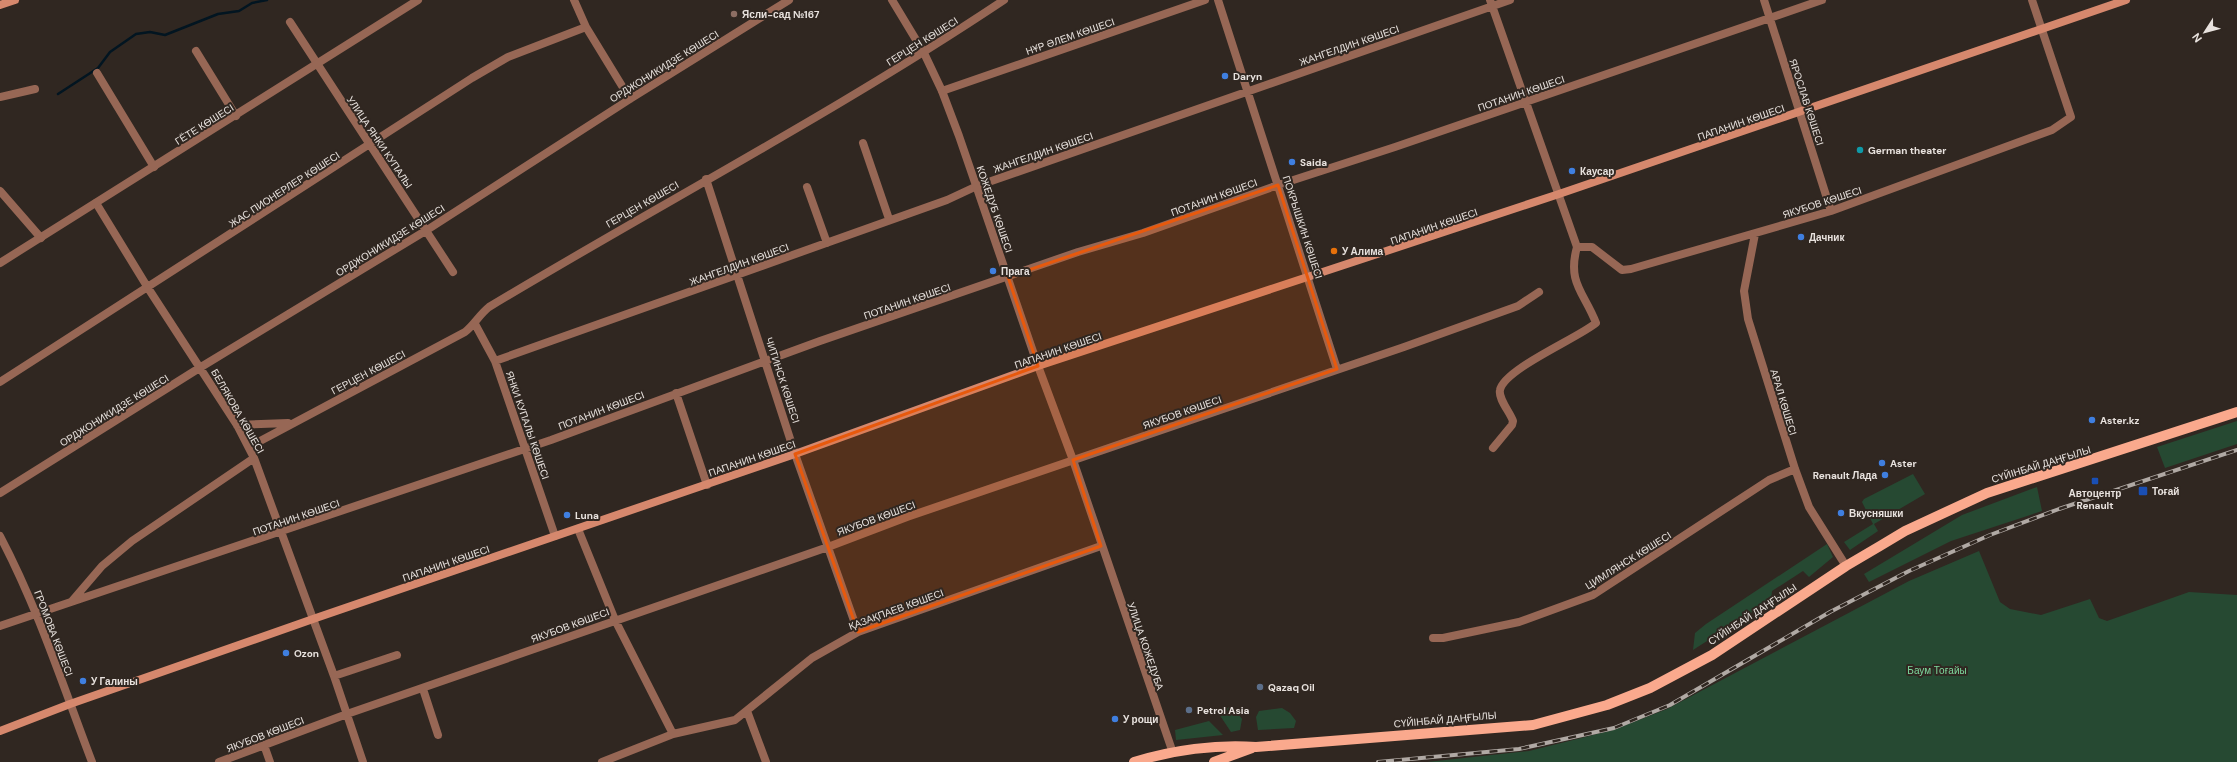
<svg xmlns="http://www.w3.org/2000/svg" width="2237" height="762" viewBox="0 0 2237 762" font-family="'DM Sans',sans-serif">
  <style>
    .green { fill: #264932 }
    .lines { fill: none; stroke-linecap: round; stroke-linejoin: round }
    .stream { stroke: #021521; stroke-width: 2.5 }
    .minor { stroke: #976755; stroke-width: 8 }
    .tertiary { stroke: #976755; stroke-width: 8 }
    .secondary { stroke: #d6886d; stroke-width: 8 }
    .primary { stroke: #faa98d; stroke-width: 10 }
    .rail-casing { stroke: #b0a9a4; stroke-width: 4 }
    .rail { stroke: #302721; stroke-width: 2.5; stroke-dasharray: 8; stroke-linecap: butt }
    .marked { fill: #e8590c; fill-opacity: 0.2; stroke: #e8590c; stroke-width: 3; stroke-linejoin: round }
    .education-dot { fill: #8d6e63; stroke: #302721; stroke-width: 1.5 }
    .shop-dot { fill: #3f7fe0; stroke: #302721; stroke-width: 1.5 }
    .culture-dot { fill: #0f9aa8; stroke: #302721; stroke-width: 1.5 }
    .food-dot { fill: #e8710a; stroke: #302721; stroke-width: 1.5 }
    .transit-dot { fill: #1a4fb4; stroke: #302721; stroke-width: 1.5 }
    .service-dot { fill: #5c6f8a; stroke: #302721; stroke-width: 1.5 }
    .labels { text-anchor: middle; stroke-width: 4; stroke-linejoin: round; paint-order: stroke }
    .poi-label { font-size: 10px; font-weight: bold; fill: #e8e2de; stroke: #302721; text-anchor: start }
    .street-label { font-size: 10px; fill: #e8e2de; stroke: #302721 }
    .park-label { font-size: 10px; fill: #7eda9e; stroke: #302721 }
  </style>
  <rect width="100%" height="100%" fill="#302721"/>
  <path class="green" d="M2237 421V444L2165 468 2157 447Z
    M1913 474 1925 494 1874 524 1878 531 1850 550 1844 542 1873 524 1862 502 1864 499Z
    M2037 487 2042 511 1951 541 1869 582 1864 574 1962 515Z
    M1827 544 1833 557 1809 577 1803 571 1772 591 1771 600 1693 650 1695 633 1706 624Z
    M1979 551 2000 602 2010 609 2041 615 2090 599 2099 618 2107 621 2189 592 2237 595V762H1427L1529 751 1613 730 1667 709 1909 581Z
    M1232 705 1242 719 1240 730 1231 732 1219 714Z
    M1282 708 1290 713 1296 721 1294 728 1258 730 1256 717 1259 711Z
    M1209 721 1223 735 1176 740 1175 730Z"/>
  <g class="lines">
    <path class="stream" d="M58 94 98 68 110 52 136 34 150 32 165 35 218 14 239 11 252 3 267 0"/>
    <path class="minor" d="M574 0 586 27 630 99
      M1218 0 1337 369
      M1490 0 1577 247
      M1764 0 1831 211
      M290 22 453 272
      M196 51 236 116
      M97 73 154 167
      M942 91 1205 0
      M0 97 35 89
      M863 143 889 219
      M706 179 795 454 858 632
      M807 187 827 243
      M0 191 41 238
      M96 203 148 288 237 425 254 458 334 676 363 762
      M1755 234 1744 291 1748 319 1795 469 1809 507 1846 566
      M1577 247H1592L1622 270 1631 269 1831 211 2052 130 2071 117 2032 0
      M475 324 495 361 555 536
      M495 361 947 200 977 186 1510 0
      M0 382 472 78 508 57 586 27
      M676 393 707 485
      M237 425 288 423
      M249 447 465 332C475 324 479 315 489 307 660 204 838 111 1004 0
      M1493 448 1512 425 1513 421C1510 412 1498 399 1500 390 1504 369 1578 338 1596 323 1584 292 1567 283 1577 247
      M0 493 201 367 427 230 630 99 789 0
      M578 529 615 620 673 734
      M0 536C38 608 63 686 92 762
      M72 601 102 566 132 541 254 458
      M0 626 551 440 820 341 1078 252 1143 233 1278 185 1395 147 1822 0
      M1433 638H1443L1519 622 1593 595 1769 480 1795 469
      M334 676 397 655
      M423 689 438 735
      M747 711 766 762
      M264 745 270 762
      M219 762 347 714 828 547 907 517 1404 347 1518 306 1539 292
      M602 762 673 734 735 720 812 658 858 632 1101 546"/>
    <path class="tertiary" d="M892 0 924 53 942 91 959 136 1038 366 1073 460 1173 753
      M0 263 418 0"/>
    <path class="secondary" d="M0 5 15 0
      M0 731 70 704 313 619 795 454 1038 366 1559 194 2126 0"/>
    <path class="primary" d="M1134 762C1172 750 1217 744 1256 747L1533 725 1607 705 1650 688 1712 655 1846 566 1880 546 1905 531 1987 493 2237 412
      M1214 762 1252 748"/>
    <defs>
      <path id="rail" d="M1378 762 1519 749 1614 728 1670 705 1830 612 1909 571 1990 535 2059 509 2237 450"/>
    </defs>
    <use href="#rail" class="rail-casing"/>
    <use href="#rail" class="rail"/>
  </g>
  <path class="marked" d="M1278 185 1337 369 1073 460 1101 546 858 632 795 454 1038 366 1008 277Z"/>
  <circle class="education-dot" cx="734" cy="14" r="4"/>
  <g class="shop-dot">
    <circle cx="1225" cy="76" r="4"/>
    <circle cx="1292" cy="162" r="4"/>
    <circle cx="1572" cy="171" r="4"/>
    <circle cx="1801" cy="237" r="4"/>
    <circle cx="993" cy="271" r="4"/>
    <circle cx="2092" cy="420" r="4"/>
    <circle cx="1882" cy="463" r="4"/>
    <circle cx="1885" cy="475" r="4"/>
    <circle cx="1841" cy="513" r="4"/>
    <circle cx="567" cy="515" r="4"/>
    <circle cx="286" cy="653" r="4"/>
    <circle cx="83" cy="681" r="4"/>
    <circle cx="1115" cy="719" r="4"/>
  </g>
  <circle class="culture-dot" cx="1860" cy="150" r="4"/>
  <circle class="food-dot" cx="1334" cy="251" r="4"/>
  <g class="transit-dot">
    <rect x="2091" y="477" width="8" height="8" rx="2"/>
    <rect x="2138" y="486" width="10" height="10" rx="2"/>
  </g>
  <g class="service-dot">
    <circle cx="1260" cy="687" r="4"/>
    <circle cx="1189" cy="710" r="4"/>
  </g>
  <g class="labels">
    <g class="poi-label">
      <text x="742" y="18">Ясли-сад №167</text>
      <text x="1233" y="80">Daryn</text>
      <text x="1868" y="154">German theater</text>
      <text x="1300" y="166">Saida</text>
      <text x="1580" y="175">Каусар</text>
      <text x="1809" y="241">Дачник</text>
      <text x="1342" y="255">У Алима</text>
      <text x="1001" y="275">Прага</text>
      <text x="2100" y="424">Aster.kz</text>
      <text x="1890" y="467">Aster</text>
      <text x="1877" y="479" text-anchor="end">Renault Лада</text>
      <text x="2152" y="495">Тоғай</text>
      <text x="2095" y="497" text-anchor="middle">Автоцентр<tspan x="2095" dy="12">Renault</tspan></text>
      <text x="1849" y="517">Вкусняшки</text>
      <text x="575" y="519">Luna</text>
      <text x="294" y="657">Ozon</text>
      <text x="91" y="685">У Галины</text>
      <text x="1268" y="691">Qazaq Oil</text>
      <text x="1197" y="714">Petrol Asia</text>
      <text x="1123" y="723">У рощи</text>
    </g>
    <g class="street-label">
      <text transform="translate(1070 36) rotate(-19)" y="4">НҰР ӘЛЕМ КӨШЕСІ</text>
      <text transform="translate(922 41) rotate(-32)" y="4">ГЕРЦЕН КӨШЕСІ</text>
      <text transform="translate(1349 45) rotate(-19)" y="4">ЖАНГЕЛДИН КӨШЕСІ</text>
      <text transform="translate(664 66) rotate(-32)" y="4">ОРДЖОНИКИДЗЕ КӨШЕСІ</text>
      <text transform="translate(1521 93) rotate(-19)" y="4">ПОТАНИН КӨШЕСІ</text>
      <text transform="translate(1807 102) rotate(72)" y="4">ЯРОСЛАВ КӨШЕСІ</text>
      <text transform="translate(1741 122) rotate(-19)" y="4">ПАПАНИН КӨШЕСІ</text>
      <text transform="translate(204 124) rotate(-32)" y="4">ГЁТЕ КӨШЕСІ</text>
      <text transform="translate(380 142) rotate(56)" y="4">УЛИЦА ЯНКИ КУПАЛЫ</text>
      <text transform="translate(1043 152) rotate(-19)" y="4">ЖАНГЕЛДИН КӨШЕСІ</text>
      <text transform="translate(284 189) rotate(-33)" y="4">ЖАС ПИОНЕРЛЕР КӨШЕСІ</text>
      <text transform="translate(1214 197) rotate(-20)" y="4">ПОТАНИН КӨШЕСІ</text>
      <text transform="translate(1822 202) rotate(-18)" y="4">ЯКУБОВ КӨШЕСІ</text>
      <text transform="translate(642 204) rotate(-30)" y="4">ГЕРЦЕН КӨШЕСІ</text>
      <text transform="translate(995 209) rotate(71)" y="4">КОЖЕДУБ КӨШЕСІ</text>
      <text transform="translate(1434 226) rotate(-19)" y="4">ПАПАНИН КӨШЕСІ</text>
      <text transform="translate(1303 227) rotate(72)" y="4">ПОКРЫШКИН КӨШЕСІ</text>
      <text transform="translate(390 240) rotate(-32)" y="4">ОРДЖОНИКИДЗЕ КӨШЕСІ</text>
      <text transform="translate(739 264) rotate(-20)" y="4">ЖАНГЕЛДИН КӨШЕСІ</text>
      <text transform="translate(907 301) rotate(-19)" y="4">ПОТАНИН КӨШЕСІ</text>
      <text transform="translate(1058 350) rotate(-19)" y="4">ПАПАНИН КӨШЕСІ</text>
      <text transform="translate(368 372) rotate(-28)" y="4">ГЕРЦЕН КӨШЕСІ</text>
      <text transform="translate(783 380) rotate(72)" y="4">ЧИТИНСК КӨШЕСІ</text>
      <text transform="translate(1784 402) rotate(73)" y="4">АРАЛ КӨШЕСІ</text>
      <text transform="translate(114 410) rotate(-32)" y="4">ОРДЖОНИКИДЗЕ КӨШЕСІ</text>
      <text transform="translate(601 410) rotate(-21)" y="4">ПОТАНИН КӨШЕСІ</text>
      <text transform="translate(238 411) rotate(60)" y="4">БЕЛЯКОВА КӨШЕСІ</text>
      <text transform="translate(1182 412) rotate(-19)" y="4">ЯКУБОВ КӨШЕСІ</text>
      <text transform="translate(528 425) rotate(71)" y="4">ЯНКИ КУПАЛЫ КӨШЕСІ</text>
      <text transform="translate(752 458) rotate(-19)" y="4">ПАПАНИН КӨШЕСІ</text>
      <text transform="translate(2041 464) rotate(-17)" y="4">СҮЙІНБАЙ ДАҢҒЫЛЫ</text>
      <text transform="translate(296 517) rotate(-19)" y="4">ПОТАНИН КӨШЕСІ</text>
      <text transform="translate(876 518) rotate(-20)" y="4">ЯКУБОВ КӨШЕСІ</text>
      <text transform="translate(1628 560) rotate(-32)" y="4">ЦИМЛЯНСК КӨШЕСІ</text>
      <text transform="translate(446 563) rotate(-19)" y="4">ПАПАНИН КӨШЕСІ</text>
      <text transform="translate(896 609) rotate(-20)" y="4">ҚАЗАҚПАЕВ КӨШЕСІ</text>
      <text transform="translate(1752 614) rotate(-33)" y="4">СҮЙІНБАЙ ДАҢҒЫЛЫ</text>
      <text transform="translate(570 625) rotate(-20)" y="4">ЯКУБОВ КӨШЕСІ</text>
      <text transform="translate(54 633) rotate(69)" y="4">ГРОМОВА КӨШЕСІ</text>
      <text transform="translate(1146 646) rotate(71)" y="4">УЛИЦА КОЖЕДУБА</text>
      <text transform="translate(1445 719) rotate(-5)" y="4">СҮЙІНБАЙ ДАҢҒЫЛЫ</text>
      <text transform="translate(265 734) rotate(-21)" y="4">ЯКУБОВ КӨШЕСІ</text>
    </g>
    <g class="park-label">
      <text x="1937" y="674">Баум Тоғайы</text>
    </g>
  </g>
  <g transform="translate(2205 32) rotate(234)" stroke="#302721" stroke-width="3" paint-order="stroke">
  <path d="M0-3L7 15L0 10L-7 15Z" fill="#e8e2de"/>
  <text y="-6" font-size="11" font-weight="bold" text-anchor="middle" fill="#e8e2de">N</text>
  </g>
</svg>
